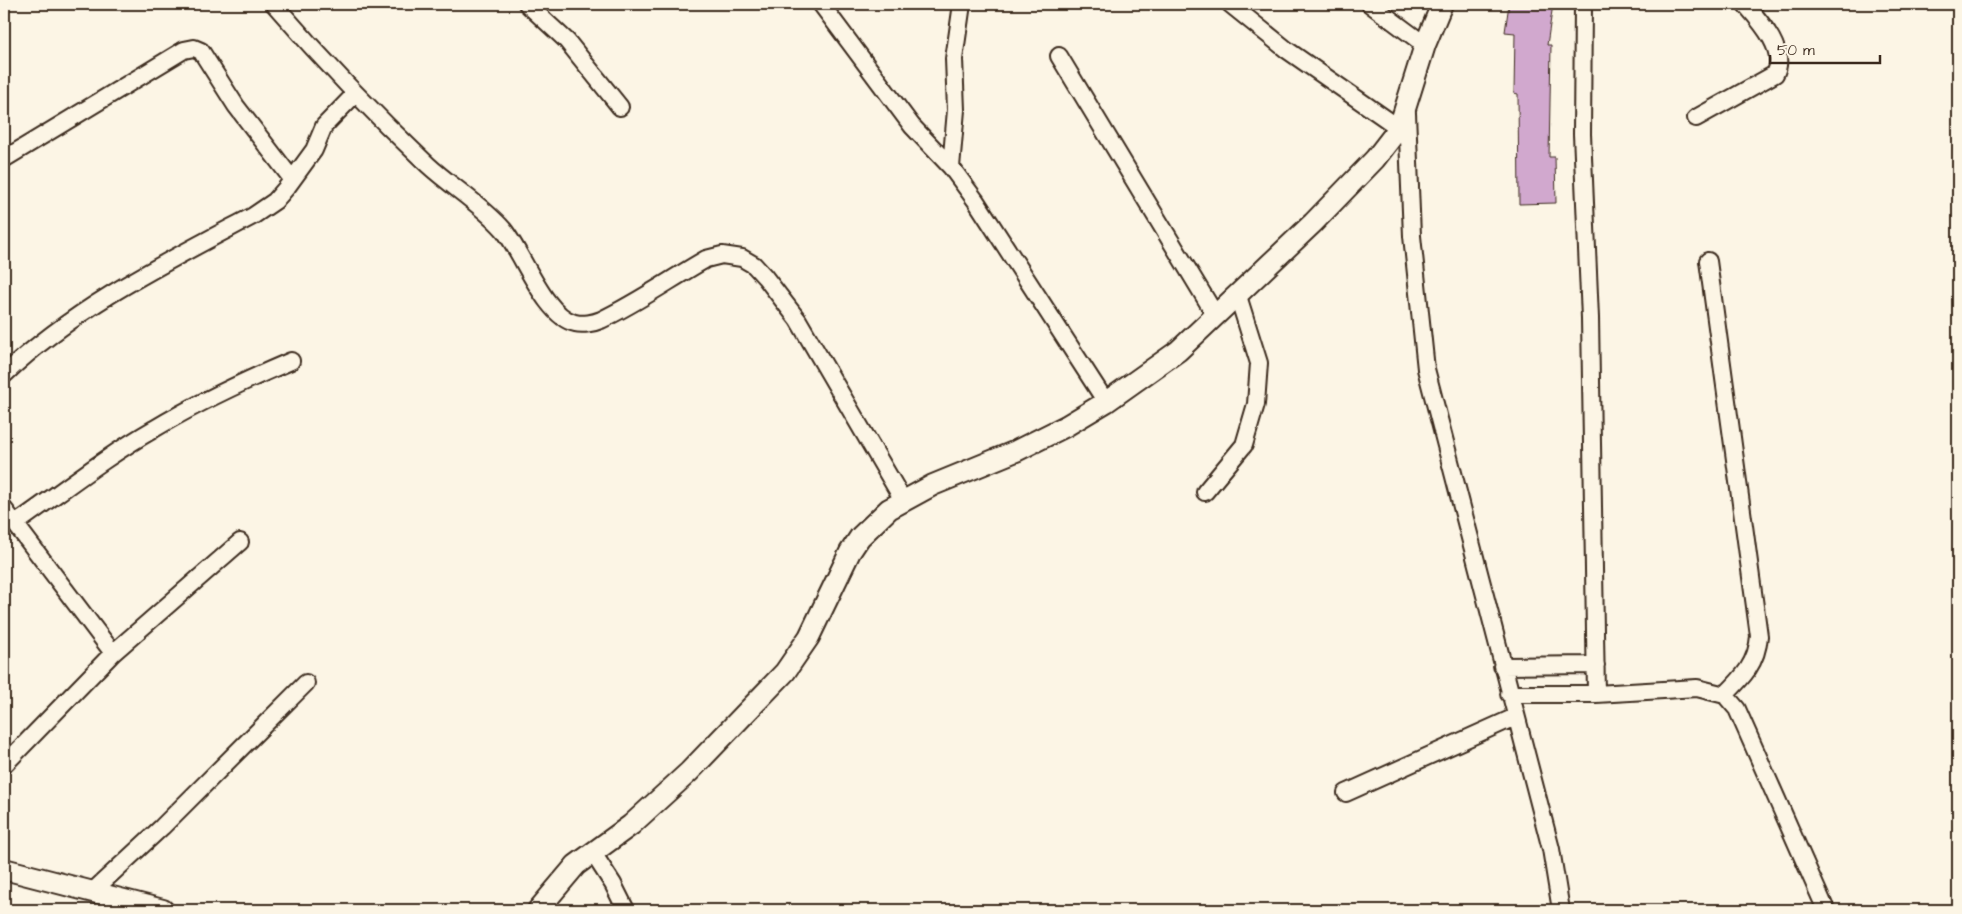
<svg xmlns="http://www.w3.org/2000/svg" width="1962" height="914" viewBox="0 0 1962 914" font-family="'Architects Daughter',sans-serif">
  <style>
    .building { fill: #d1a8ce; stroke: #3b2a1e }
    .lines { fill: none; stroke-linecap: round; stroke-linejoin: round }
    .minor-casing { stroke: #3b2a1e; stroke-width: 20 }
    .major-casing { stroke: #3b2a1e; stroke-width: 24 }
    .minor { stroke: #fcf5e5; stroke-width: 16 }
    .major { stroke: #fcf5e5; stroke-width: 20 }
  </style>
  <rect width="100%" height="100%" fill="#fcf5e5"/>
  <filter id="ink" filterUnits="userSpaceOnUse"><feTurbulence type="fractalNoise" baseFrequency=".02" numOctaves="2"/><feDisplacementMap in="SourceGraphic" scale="10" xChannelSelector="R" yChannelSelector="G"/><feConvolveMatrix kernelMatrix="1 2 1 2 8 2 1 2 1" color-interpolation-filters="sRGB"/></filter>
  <g filter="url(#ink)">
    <path class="building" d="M1509 4H1553L1547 45H1551L1549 157H1555L1556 203 1519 204 1518 94 1514 93 1515 33 1505 32Z"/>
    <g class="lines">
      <defs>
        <path id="minor" d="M274 4C323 61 374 114 428 165 452 187 482 205 503 229 523 253 545 317 575 323 583 325 594 323 601 320 637 303 671 279 706 259L722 255 742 258 754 265 765 277 798 320 903 500
          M527 4 567 41 620 107
          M821 4 912 126 951 167 976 201 1106 402
          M1230 4 1287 50 1399 128
          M1370 4 1425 45
          M1583 4 1582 134 1590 318 1596 694
          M1059 56 1216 316
          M1407 113 1412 236 1426 369 1551 849 1561 910
          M1696 118 1775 74C1788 51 1759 20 1745 4
          M4 159 184 50 194 48 201 51 236 106 292 179
          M951 167 956 110 954 59 962 4
          M1708 261 1759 636C1757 663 1743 677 1725 695
          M4 375C75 307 166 262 253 216L275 201 287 187 314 150 324 126 355 94
          M1205 492 1244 445 1256 404 1259 363 1238 296
          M4 509 113 653
          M15 524C61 492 105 457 154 429 197 403 244 381 291 361
          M1502 666 1596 665
          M1509 694H1596L1697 688 1725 695 1737 709 1826 910
          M4 765 113 653 240 542
          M1346 793 1515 717
          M593 853 613 884 626 910
          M93 891 162 827 306 683"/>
        <path id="major" d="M4 869 163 910
          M538 910 576 865 631 825 689 772 785 672 809 637 850 552 860 537 889 509 933 485 1016 451 1066 426 1106 402 1178 351 1313 223 1375 159 1399 128 1425 45 1442 4"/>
      </defs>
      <use href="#minor" class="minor-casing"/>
      <use href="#major" class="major-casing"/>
      <use href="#minor" class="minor"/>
      <use href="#major" class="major"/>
    </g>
  </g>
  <rect width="1962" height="914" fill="none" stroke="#fcf5e5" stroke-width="20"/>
  <rect x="10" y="10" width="1942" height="894" fill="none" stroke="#3b2a1e" stroke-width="2" filter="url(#ink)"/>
  <path d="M1770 55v8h110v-8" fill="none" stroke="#3b2a1e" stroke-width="2.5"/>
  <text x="1777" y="55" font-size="15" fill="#3b2a1e" stroke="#fcf5e5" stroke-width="4" paint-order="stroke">50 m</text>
</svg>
